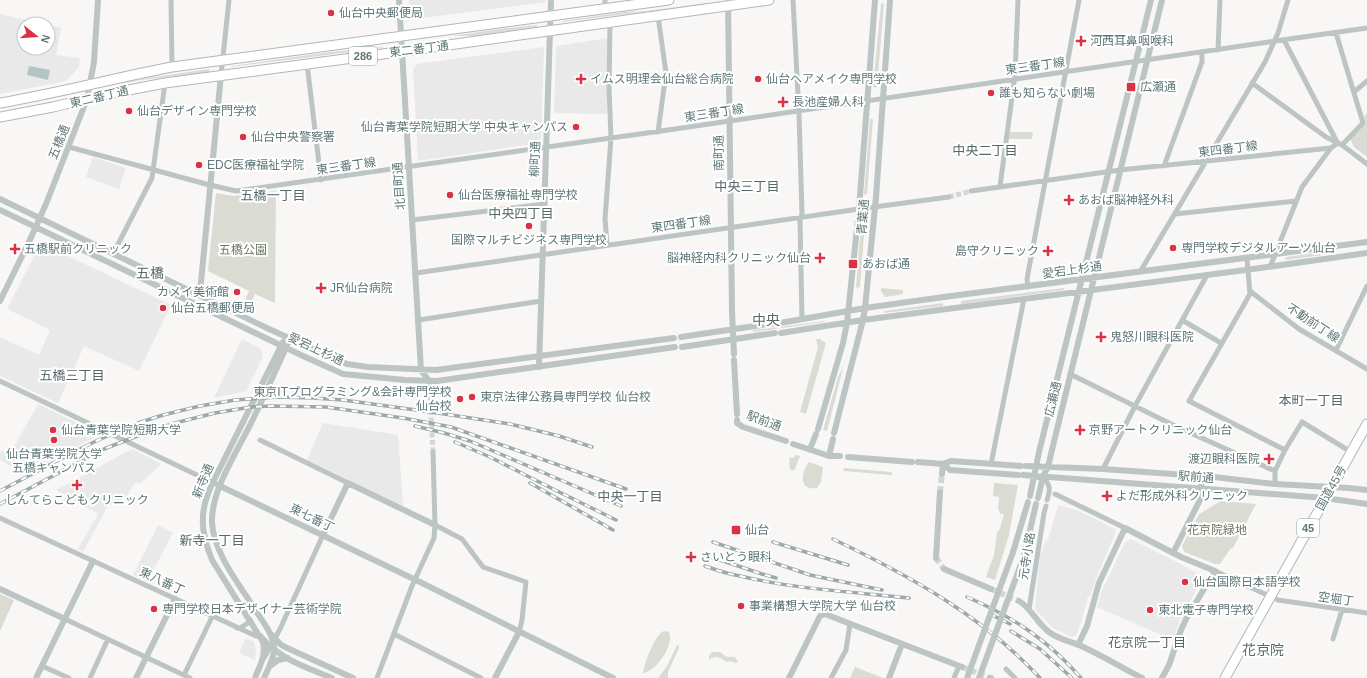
<svg xmlns="http://www.w3.org/2000/svg" width="1367" height="678" viewBox="0 0 1367 678" font-family="Arial,'Noto Sans JP',sans-serif">
  <style>
    .built { fill: #e8e9e8 }
    .green { fill: #dadcd4 }
    .water { fill: #b3c5c3 }
    .lines { fill: none; stroke-linecap: round; stroke-linejoin: round }
    .minor-tunnel { stroke: #d2d7d6; stroke-width: 5; stroke-dasharray: 5 2.5; stroke-linecap: butt }
    .tertiary-tunnel { stroke: #d2d7d6; stroke-width: 6; stroke-dasharray: 6 3; stroke-linecap: butt }
    .trunk-casing { stroke: #b0b7b8; stroke-width: 11 }
    .minor { stroke: #bcc4c4; stroke-width: 5 }
    .tertiary { stroke: #bcc4c4; stroke-width: 6 }
    .trunk { stroke: #fff; stroke-width: 9 }
    .rail-casing { stroke: #9ca8a9; stroke-width: 3.5 }
    .rail { stroke: #fff; stroke-width: 2; stroke-dasharray: 6; stroke-linecap: butt }
    .tertiary-bridge { stroke: #bcc4c4; stroke-width: 6 }
    .poi-dot { fill: #db3144; stroke: #fff; stroke-width: 1.5 }
    .labels { text-anchor: middle; stroke-width: 4; stroke-linejoin: round; paint-order: stroke }
    .shield { fill: #fff; stroke: #8fa0a0; stroke-width: 1 }
    .shield-label { font-size: 11px; font-weight: bold; fill: #5f7778 }
    .poi-label { font-size: 12px; fill: #5f7778; stroke: #fff; text-anchor: start }
    .street-label { font-size: 12px; fill: #5f7778; stroke: #fff }
    .park-label { font-size: 12px; fill: #6d7763; stroke: #fff }
    .neighbourhood-label { font-size: 13px; fill: #56686a; stroke: #fff }
    .quarter-label { font-size: 14px; fill: #56686a; stroke: #fff }
  </style>
  <rect width="100%" height="100%" fill="#f8f7f5"/>
  <path class="built" d="M409 0H546V2L415 19 411 17Z
    M0 14 44 24H24V48H48V25L61 28 56 55 80 58 79 67 66 81 0 94Z
    M608 38 607 114 554 113 556 46Z
    M544 47 541 139 539 143 418 161 413 70 417 64Z
    M93 157 126 168 119 189 86 177Z
    M47 246 171 305 139 371 84 346 58 403 0 376V337L39 355 50 330 7 309 38 248Z
    M242 339 260 348 263 357 246 391 214 398Z
    M38 404 101 434 36 468 21 460 16 469 0 460V454L2 450 10 454Z
    M323 423 398 435 403 506 307 460Z
    M132 449 161 464 140 484 136 482 129 492 128 496 108 506 83 552 78 549 98 514 97 513 56 490Z
    M1058 505 1079 511 1115 529 1116 532 1099 571 1090 597 1088 596 1082 620 1076 636 1072 637 1053 628 1035 609 1040 556 1046 540H1048Z
    M158 525 173 533 147 582 133 575Z
    M1131 539 1204 576 1180 619 1173 640 1097 607 1101 593 1125 542Z
    M246 638 254 642 256 650 255 660 239 653Z"/>
  <path class="green" d="M707 3V4L562 22V21L624 12 646 11Z
    M882 3 884 4 877 87 875 88 873 86 881 4Z
    M537 25V27L474 36H452L424 40 499 29Z
    M382 47V48L231 67 232 66 330 52Z
    M209 69V72L141 80 111 86 141 79Z
    M1367 113V157L1354 147 1350 139 1366 124 1364 116Z
    M870 119H873L867 194 865 195 864 193Z
    M1009 132H1033L1032 139H1009Z
    M276 191 275 303 255 294 249 307 243 305 249 291 208 271 216 193 233 196Z
    M863 220 865 222 860 287 856 288 861 222Z
    M1322 252 1324 253 1323 255 1286 260 1285 259 1286 257Z
    M881 288 903 290V294L885 297 881 291Z
    M1064 288V290L961 304V301Z
    M943 303V306L884 313V311Z
    M825 321V322L753 332V330Z
    M816 339H820L826 343 806 414 800 412 818 347Z
    M849 345 827 431 823 430 838 377 844 366Z
    M795 455 800 456 795 469 792 471 790 469 789 463 790 457 794 458Z
    M809 462 823 467 821 482 817 488C798 491 801 472 809 462Z
    M844 468 891 472 893 474 891 475 843 471Z
    M994 483 1018 485 1009 535 995 580 986 577 994 555 997 532 999 531 1004 514H1000L998 508 999 497 993 496Z
    M1221 501 1256 504 1233 548H1231L1220 564H1215L1184 552 1182 546 1199 514Z
    M0 594 14 600 0 631Z
    M664 631 669 632C675 644 656 672 643 673 644 664 655 634 664 631Z
    M677 645 679 646V648L668 672V678H658L667 666Z
    M712 652H720C722 653 723 655 725 656 731 659 734 653 738 662L736 663 730 661 727 662C721 658 715 654 709 660V656Z
    M855 667 883 678H850Z"/>
  <path class="water" d="M29 66 50 70 48 80 27 75Z"/>
  <g class="lines">
    <path class="minor-tunnel" d="M949 197 971 191
      M430 395 433 452"/>
    <path class="tertiary-tunnel" d="M940 492 942 474
      M936 558 944 569
      M991 589 1019 601
      M962 667 990 678"/>
    <defs>
      <path id="trunk" d="M0 103C58 93 115 78 172 67L669 0
        M0 117 53 107 108 94 165 83 420 49 769 0
        M1225 678 1367 424"/>
    </defs>
    <use href="#trunk" class="trunk-casing"/>
    <path class="minor" d="M171 0 172 67
      M605 0V9
      M793 0 799 114 802 214 800 220 802 319
      M658 16 666 73 658 132
      M1336 33 1363 123 1342 145
      M1284 40 1337 142
      M1218 50 1220 0
      M307 64 321 180
      M221 75 229 0
      M1252 83 1326 137 1342 145 1367 164
      M1354 92 1367 81
      M69 147 206 184 236 191 668 130 1275 41 1367 28
      M1164 166 1202 62V52
      M1000 186 1015 75 1018 0
      M971 191 1120 170 1331 148 1338 143
      M1175 214 1296 201
      M412 220 545 204
      M607 245 605 219 611 138 609 88 610 23
      M113 254 152 178 165 83
      M1247 259 1250 294 1189 401 1285 450
      M1270 267 1302 187 1331 148
      M1140 272 1265 62 1278 33 1288 0
      M416 273 859 209 949 197
      M1028 287 1027 279 1079 0
      M1250 291 1299 329 1367 369
      M419 320 541 301
      M1182 320 1221 343
      M1336 350 1367 286
      M1070 374 1173 425 1275 471V484
      M0 381 220 486
      M429 381 430 395
      M260 440 348 483
      M991 464 1024 299
      M1103 469 1135 406 1207 275
      M1275 471 1285 450 1302 422 1351 452
      M1043 476C1050 486 1051 488 1047 500
      M1055 494 1125 528
      M0 518 256 636H261
      M435 525 462 539 483 567 526 582 522 620 519 632
      M1215 571 1278 600 1367 613
      M1029 609 1044 513 1046 506
      M65 619 190 678
      M237 628H240L251 621
      M394 634 481 678
      M1333 639 1342 610
      M264 658 280 629 323 535
      M42 666 69 678
      M1006 669 1015 678
      M184 675 212 617
      M90 678 108 639
      M377 678 412 586 434 538 435 525 433 452
      M831 678 846 650 850 624
      M954 678 959 666"/>
    <path class="tertiary" d="M399 0 421 370 429 381
      M728 0 732 311 734 354
      M0 199 269 329 347 364 368 367 436 370 674 338
      M0 210 303 356 343 374 405 380 437 381 675 347
      M198 295 201 282 221 75
      M0 301 28 244 46 204 87 99 94 62 98 0
      M780 323 865 308 944 297 1367 242
      M781 333 863 320 1253 269 1367 253
      M681 337 775 323
      M682 347 775 333
      M734 360 737 414
      M539 367 551 0
      M737 420V423L743 427 786 441
      M818 429 843 343 847 323 859 209 875 0
      M834 433 863 320 865 308 876 197 890 0
      M793 444 829 456H840
      M810 449 816 434
      M829 456 833 439
      M848 457 912 462
      M918 462 943 464 951 461 1021 466
      M943 464 950 470 1018 475
      M1026 466 1103 469 1214 477 1275 484 1349 488 1367 490
      M942 474 943 464
      M1023 475 1325 498 1367 504
      M220 486 422 583 613 678
      M1030 496 1039 452 1151 0
      M1038 498 1043 476 1048 467 1051 454 1162 0
      M323 535 348 483 435 525
      M1013 552 1028 502
      M1173 553 1200 500 1202 477
      M1024 556 1036 504
      M936 558 940 492
      M944 569 991 589
      M0 589 65 619
      M1019 601C1031 608 1037 623 1049 632 1058 639 1069 641 1079 645 1101 655 1121 667 1142 678
      M272 635 280 644 285 647 353 678
      M263 639C280 659 308 668 332 678
      M1078 645 1087 626 1099 583 1125 528 1181 557 1215 571 1187 617 1181 630 1169 665 1162 678
      M270 666 278 660 288 658
      M36 678 93 561
      M136 678 175 599
      M255 678C260 665 266 656 263 642L212 560C200 530 199 511 213 482L283 342
      M264 678C268 669 274 659 274 649 274 636 265 625 258 614 242 588 213 553 212 522 211 489 239 449 253 419 266 392 278 365 290 339
      M495 678 519 632
      M789 678 820 616 825 614 962 667
      M889 678 902 644
      M990 678H991"/>
    <use href="#trunk" class="trunk"/>
    <defs>
      <path id="rail" d="M415 426 444 433 470 441 621 506
        M455 442 490 457 551 488 616 520
        M530 483 613 530
        M0 491 70 454 96 441 138 423 163 415 200 406 235 400 278 397 313 398 343 400 438 413 510 424 559 436 592 447
        M0 504 104 449 150 431 175 423 215 413 251 407 272 406 326 407 403 418 451 427 626 489
        M833 539C908 575 983 616 1040 678
        M713 542 810 575 882 590
        M773 542 848 565
        M708 556 762 574 776 578
        M705 566C716 570 728 574 740 576 794 589 854 592 909 598
        M967 597C1013 617 1048 640 1081 678
        M990 614 1010 624
        M1011 631 1040 649 1072 678"/>
    </defs>
    <use href="#rail" class="rail-casing"/>
    <use href="#rail" class="rail"/>
    <path class="tertiary-bridge" d="M967 678 1013 552
      M979 678 1024 556"/>
  </g>
  <g class="poi-dot">
    <circle cx="331" cy="13" r="4"/>
    <path d="M1079 35h4v4h4v4h-4v4h-4v-4h-4v-4h4z"/>
    <path d="M579 73h4v4h4v4h-4v4h-4v-4h-4v-4h4z"/>
    <circle cx="758" cy="79" r="4"/>
    <rect x="1126" y="82" width="10" height="10" rx="2"/>
    <circle cx="991" cy="93" r="4"/>
    <path d="M781 96h4v4h4v4h-4v4h-4v-4h-4v-4h4z"/>
    <circle cx="129" cy="111" r="4"/>
    <circle cx="576" cy="127" r="4"/>
    <circle cx="243" cy="137" r="4"/>
    <circle cx="199" cy="165" r="4"/>
    <circle cx="450" cy="195" r="4"/>
    <path d="M1067 194h4v4h4v4h-4v4h-4v-4h-4v-4h4z"/>
    <circle cx="529" cy="226" r="4"/>
    <circle cx="1173" cy="248" r="4"/>
    <path d="M13 243h4v4h4v4h-4v4h-4v-4h-4v-4h4z"/>
    <path d="M1046 245h4v4h4v4h-4v4h-4v-4h-4v-4h4z"/>
    <path d="M818 252h4v4h4v4h-4v4h-4v-4h-4v-4h4z"/>
    <rect x="848" y="259" width="10" height="10" rx="2"/>
    <path d="M319 282h4v4h4v4h-4v4h-4v-4h-4v-4h4z"/>
    <circle cx="237" cy="292" r="4"/>
    <circle cx="163" cy="308" r="4"/>
    <path d="M1099 331h4v4h4v4h-4v4h-4v-4h-4v-4h4z"/>
    <circle cx="472" cy="397" r="4"/>
    <circle cx="460" cy="399" r="4"/>
    <circle cx="53" cy="430" r="4"/>
    <path d="M1078 424h4v4h4v4h-4v4h-4v-4h-4v-4h4z"/>
    <circle cx="54" cy="440" r="4"/>
    <path d="M1267 453h4v4h4v4h-4v4h-4v-4h-4v-4h4z"/>
    <path d="M75 479h4v4h4v4h-4v4h-4v-4h-4v-4h4z"/>
    <path d="M1105 490h4v4h4v4h-4v4h-4v-4h-4v-4h4z"/>
    <rect x="731" y="525" width="10" height="10" rx="2"/>
    <path d="M689 551h4v4h4v4h-4v4h-4v-4h-4v-4h4z"/>
    <circle cx="1185" cy="582" r="4"/>
    <circle cx="741" cy="606" r="4"/>
    <circle cx="154" cy="609" r="4"/>
    <circle cx="1150" cy="610" r="4"/>
  </g>
  <g class="labels">
    <g class="shield">
      <rect x="349" y="47" width="28" height="18" rx="3"/>
      <rect x="1297" y="519" width="22" height="18" rx="3"/>
    </g>
    <g class="shield-label">
      <text x="363" y="60">286</text>
      <text x="1308" y="532">45</text>
    </g>
    <g class="poi-label">
      <text x="339" y="17">仙台中央郵便局</text>
      <text x="1090" y="45">河西耳鼻咽喉科</text>
      <text x="590" y="83">イムス明理会仙台総合病院</text>
      <text x="766" y="83">仙台ヘアメイク専門学校</text>
      <text x="1140" y="91">広瀬通</text>
      <text x="999" y="97">誰も知らない劇場</text>
      <text x="792" y="106">長池産婦人科</text>
      <text x="137" y="115">仙台デザイン専門学校</text>
      <text x="568" y="131" text-anchor="end">仙台青葉学院短期大学 中央キャンパス</text>
      <text x="251" y="141">仙台中央警察署</text>
      <text x="207" y="169">EDC医療福祉学院</text>
      <text x="458" y="199">仙台医療福祉専門学校</text>
      <text x="1078" y="204">あおば脳神経外科</text>
      <text x="529" y="244" text-anchor="middle">国際マルチビジネス専門学校</text>
      <text x="1181" y="252">専門学校デジタルアーツ仙台</text>
      <text x="24" y="253">五橋駅前クリニック</text>
      <text x="1039" y="255" text-anchor="end">島守クリニック</text>
      <text x="811" y="262" text-anchor="end">脳神経内科クリニック仙台</text>
      <text x="862" y="268">あおば通</text>
      <text x="330" y="292">JR仙台病院</text>
      <text x="229" y="296" text-anchor="end">カメイ美術館</text>
      <text x="171" y="312">仙台五橋郵便局</text>
      <text x="1110" y="341">鬼怒川眼科医院</text>
      <text x="452" y="396" text-anchor="end">東京ITプログラミング&amp;会計専門学校<tspan x="452" dy="14">仙台校</tspan></text>
      <text x="480" y="401">東京法律公務員専門学校 仙台校</text>
      <text x="61" y="434">仙台青葉学院短期大学</text>
      <text x="1089" y="434">京野アートクリニック仙台</text>
      <text x="54" y="458" text-anchor="middle">仙台青葉学院大学<tspan x="54" dy="14">五橋キャンパス</tspan></text>
      <text x="1260" y="463" text-anchor="end">渡辺眼科医院</text>
      <text x="1116" y="500">よだ形成外科クリニック</text>
      <text x="77" y="504" text-anchor="middle">しんてらこどもクリニック</text>
      <text x="745" y="534">仙台</text>
      <text x="700" y="561">さいとう眼科</text>
      <text x="1193" y="586">仙台国際日本語学校</text>
      <text x="749" y="610">事業構想大学院大学 仙台校</text>
      <text x="162" y="613">専門学校日本デザイナー芸術学院</text>
      <text x="1158" y="614">東北電子専門学校</text>
    </g>
    <g class="street-label">
      <text transform="translate(419 49) rotate(-7)" y="4">東二番丁通</text>
      <text transform="translate(1035 66) rotate(-8)" y="4">東三番丁線</text>
      <text transform="translate(99 97) rotate(-13)" y="4">東二番丁通</text>
      <text transform="translate(714 113) rotate(-9)" y="4">東三番丁線</text>
      <text transform="translate(59 142) rotate(-68)" y="4">五橋通</text>
      <text transform="translate(1228 149) rotate(-7)" y="4">東四番丁線</text>
      <text transform="translate(719 153) rotate(-91)" y="4">南町通</text>
      <text transform="translate(535 159) rotate(-88)" y="4">柳町通</text>
      <text transform="translate(346 166) rotate(-8)" y="4">東三番丁線</text>
      <text transform="translate(399 186) rotate(-94)" y="4">北目町通</text>
      <text transform="translate(863 217) rotate(-85)" y="4">青葉通</text>
      <text transform="translate(681 224) rotate(-8)" y="4">東四番丁線</text>
      <text transform="translate(1072 270) rotate(-8)" y="4">愛宕上杉通</text>
      <text transform="translate(1313 323) rotate(33)" y="4">不動前丁線</text>
      <text transform="translate(316 349) rotate(25)" y="4">愛宕上杉通</text>
      <text transform="translate(1053 399) rotate(-76)" y="4">広瀬通</text>
      <text transform="translate(764 421) rotate(20)" y="4">駅前通</text>
      <text transform="translate(1196 477) rotate(4)" y="4">駅前通</text>
      <text transform="translate(203 481) rotate(-67)" y="4">新寺通</text>
      <text transform="translate(1331 488) rotate(-61)" y="4">国道45号</text>
      <text transform="translate(312 518) rotate(26)" y="4">東七番丁</text>
      <text transform="translate(1027 556) rotate(-81)" y="4">元寺小路</text>
      <text transform="translate(162 581) rotate(25)" y="4">東八番丁</text>
      <text transform="translate(1336 599) rotate(8)" y="4">空堀丁</text>
    </g>
    <g class="park-label">
      <text x="243" y="254">五橋公園</text>
      <text x="1217" y="534">花京院緑地</text>
    </g>
    <g class="neighbourhood-label">
      <text x="985" y="155">中央二丁目</text>
      <text x="747" y="191">中央三丁目</text>
      <text x="273" y="200">五橋一丁目</text>
      <text x="521" y="218">中央四丁目</text>
      <text x="72" y="380">五橋三丁目</text>
      <text x="1311" y="405">本町一丁目</text>
      <text x="630" y="501">中央一丁目</text>
      <text x="212" y="545">新寺一丁目</text>
      <text x="1147" y="647">花京院一丁目</text>
    </g>
    <g class="quarter-label">
      <text x="150" y="278">五橋</text>
      <text x="766" y="325">中央</text>
      <text x="1263" y="655">花京院</text>
    </g>
  </g>
  <g transform="translate(36 36) rotate(107)"><circle r="19" fill="#ffffff" stroke="#bfc9c9"/>
  <path d="M0-3L7 15L0 10L-7 15Z" fill="#db3144"/>
  <text y="-6" font-size="11" font-weight="bold" text-anchor="middle" fill="#5f7778">N</text>
  </g>
</svg>
